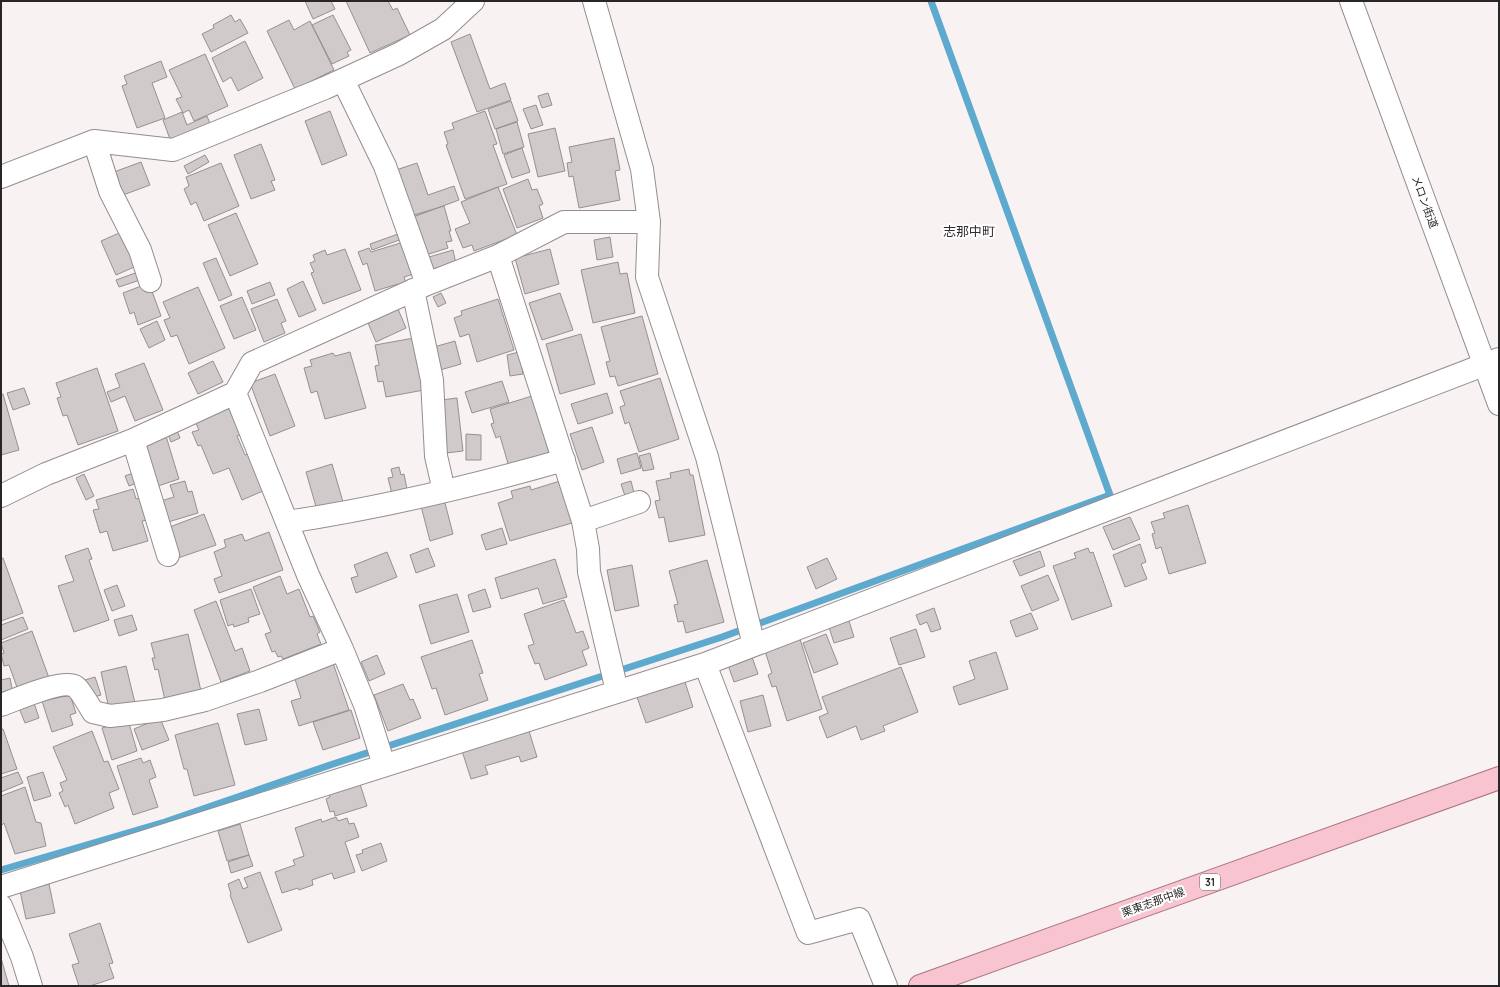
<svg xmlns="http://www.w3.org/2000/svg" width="1500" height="987" viewBox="0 0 1500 987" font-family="Manrope,'Noto Sans JP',sans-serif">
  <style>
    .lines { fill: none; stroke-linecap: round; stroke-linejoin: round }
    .stream { stroke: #5eaacf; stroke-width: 7 }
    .building { fill: #d1cacb; stroke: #979091 }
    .minor-casing { stroke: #948d8f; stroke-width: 24 }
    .major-casing { stroke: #ab7381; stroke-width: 24 }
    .minor { stroke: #fff; stroke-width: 22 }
    .major { stroke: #f7c4d0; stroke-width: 22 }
    .labels { text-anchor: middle; stroke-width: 4; stroke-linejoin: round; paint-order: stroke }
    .shield { fill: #fff; stroke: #696768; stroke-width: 1 }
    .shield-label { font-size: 10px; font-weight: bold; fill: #292627 }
    .street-label { font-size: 11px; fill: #292627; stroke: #fff }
    .quarter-label { font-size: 13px; fill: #312c2d; stroke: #fff }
  </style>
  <rect width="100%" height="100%" fill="#f9f2f3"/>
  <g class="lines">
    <path class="stream" d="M1 870 165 822 333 764 722 637 1110 495 931 1"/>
  </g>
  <path class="building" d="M305 1H331L335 9 313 19Z
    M346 1H388L393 10 397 8 410 35 370 53Z
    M231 15 235 22 240 19 248 33 211 52 202 34 214 28 213 25Z
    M333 15 351 50 347 52 349 56 332 64 312 25Z
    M289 20 294 30 310 21 334 70 295 89 267 31Z
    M470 34 490 89 505 83 511 100 477 112 451 42Z
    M245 41 263 78 238 91 231 77 223 82 212 58Z
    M205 54 228 106 194 121 189 110 183 113 176 99 182 97 169 70Z
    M161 61 167 77 152 83 165 118 137 128 122 86 127 84 124 76Z
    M548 93 552 105 542 108 538 96Z
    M511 101 518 121 495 129 488 109Z
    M536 105 543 125 531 129 523 109Z
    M330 111 347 155 322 165 305 121Z
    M485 111 497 144 493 145 507 184 465 199 446 145 448 144 444 132 454 129 452 123Z
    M182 112 187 125 207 116 211 126 171 142 163 120Z
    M517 122 524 147 503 154 496 129Z
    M555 128 565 171 538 177 528 134Z
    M614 138 620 170 615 171 620 200 579 208 573 176 569 177 567 163 572 162 569 147Z
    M261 144 275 180 271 181 275 190 251 199 234 155Z
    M522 148 530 172 512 178 504 155Z
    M205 155 209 162 188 174 184 166Z
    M141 162 150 185 123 195 114 172Z
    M221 163 239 206 204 221 196 202 191 205 184 189 189 186 186 177Z
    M417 163 428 195 454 186 459 200 413 217 396 170Z
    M528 179 532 190 537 189 543 204 539 206 543 218 517 228 503 189Z
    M498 187 517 235 474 251 472 245 463 248 455 229 470 223 461 202Z
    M444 206 451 231H449L452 241 446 242 448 248 426 255 414 215Z
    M236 213 258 264 230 276 208 225Z
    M126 230 141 264 116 275 101 241Z
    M401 233 402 239 372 250 370 244Z
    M610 237 613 257 597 260 594 240Z
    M407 241 417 273 404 277 406 283 399 286 398 284 375 291 367 263 363 265 358 252 369 248 371 252Z
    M345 249 361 290 323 304 311 273 314 272 310 263 315 261 313 255 325 250 327 255Z
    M550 249 559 284 525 294 515 258Z
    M453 250 456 264 433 270 429 257Z
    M216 258 232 295 219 301 203 263Z
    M618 262 620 274 627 273 635 313 593 323 581 270Z
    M138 272 140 280 119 287 116 280Z
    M303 281 316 310 299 317 287 289Z
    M270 282 275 295 252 304 247 291Z
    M149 283 161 316 138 325 134 312 130 314 123 293Z
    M198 287 225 348 189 364 177 335 171 337 164 320 170 318 163 302Z
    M441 293 446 303 438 307 433 297Z
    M560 293 573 330 542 340 529 303Z
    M242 297 256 330 234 339 220 306Z
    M277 299 286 321 281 323 285 333 264 342 251 309Z
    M498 299 514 350 477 362 469 334 460 337 454 318 462 315 461 311Z
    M398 309 406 328 376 342 368 323Z
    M642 316 658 374 618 386 615 376 610 377 606 362 610 361 601 327Z
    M157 321 165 340 149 348 140 329Z
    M581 334 595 384 560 394 546 344Z
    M414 338 424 390 386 397 383 381 378 382 375 366 379 365 375 345Z
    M455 341 461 364 440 370 434 347Z
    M350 352 366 408 325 419 317 391 311 393 304 368 312 366 310 360 333 353 335 356Z
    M519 352 523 374 510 376 507 355Z
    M213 361 223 382 198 394 188 373Z
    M144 363 163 410 135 421 125 396 111 402 107 392 120 387 115 374Z
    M97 368 118 431 78 445 67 415 63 416 57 398 61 397 56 383Z
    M275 374 295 426 270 436 250 383Z
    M660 378 679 439 639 452 629 422 625 424 620 407 625 405 620 391Z
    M502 381 509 402 472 413 465 392Z
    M24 388 30 404 13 410 7 393Z
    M607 393 613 413 578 424 571 404Z
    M3 394 19 450 1 455V395Z
    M532 396 550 455 509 467 500 436 496 438 491 424 494 423 490 409Z
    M457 398 463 451 446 453 441 400Z
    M229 404 241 435 237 436 245 455 248 454 263 491 242 500 229 468 213 474 201 445 198 446 192 432 199 430 194 419Z
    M592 427 604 462 582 470 570 434Z
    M176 428 180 438 171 442 167 432Z
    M466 434 481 435V460H466Z
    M166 436 179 479 155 487 142 444Z
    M637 453 641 468 621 474 617 459Z
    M650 453 654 469 643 471 639 456Z
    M332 464 343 502 317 510 306 472Z
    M399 467 401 475 404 474 408 494 393 498 388 478 393 477 391 469Z
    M689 469 690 475H693L705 535 669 542 664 517 659 518 655 501 660 500 656 481 671 478 670 473Z
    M136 472 139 482 129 486 125 476Z
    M84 474 94 496 86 500 76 478Z
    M185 481 188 492 192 491 198 513 168 522 161 501 174 497 170 485Z
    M560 481 572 523 510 541 498 503 513 498 511 491 530 486 531 490Z
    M631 481 634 493 625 496 621 484Z
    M133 489 136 499 144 496 151 519 142 521 148 541 113 551 107 531 100 533 93 510 99 509 96 500Z
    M444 499 453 534 430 541 421 506Z
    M1188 505 1206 563 1169 574 1161 547 1156 549 1152 534 1155 533 1151 522 1165 518 1163 513Z
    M204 514 216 545 178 558 167 528Z
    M1130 517 1140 539 1113 550 1103 527Z
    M502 528 507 544 486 550 481 535Z
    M269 532 283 570 219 593 214 579 222 576 214 552 226 547 224 540 242 534 245 541Z
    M1140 544 1146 562 1141 564 1147 579 1125 587 1113 555Z
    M88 548 92 559 89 560 109 620 74 632 58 586 74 581 65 556Z
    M428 548 435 566 416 573 410 555Z
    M1088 548 1090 553 1093 552 1112 606 1072 620 1053 566 1076 558 1074 553Z
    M1040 551 1045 566 1020 576 1013 561Z
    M387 552 397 577 356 593 351 578 358 576 354 565Z
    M3 558 23 613 1 621V559Z
    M827 558 837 579 816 589 807 567Z
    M555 559 567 597 543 604 538 588 501 599 495 578Z
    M707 560 724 622 686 633 683 621 678 622 674 605 678 604 669 571Z
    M632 565 639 606 615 611 607 570Z
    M1048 575 1059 600 1032 611 1021 586Z
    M280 576 287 594 299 589 310 617 313 616 320 632 317 634 321 644 283 659 281 656 278 657 275 651 272 652 265 634 271 632 253 587Z
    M117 585 125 606 112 611 104 590Z
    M251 589 260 614 248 618 249 622 234 627 233 624 228 626 220 600Z
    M485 589 491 607 473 612 468 595Z
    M457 594 469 632 431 644 419 605Z
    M564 600 576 633 583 631 589 648 582 651 587 665 545 680 539 663 535 664 528 646 534 644 524 614Z
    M216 601 235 651 242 648 250 671 221 682 194 610Z
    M934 608 941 629 931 632 927 622 920 625 916 615Z
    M1031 613 1038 629 1016 637 1010 621Z
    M132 615 137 630 119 636 114 620Z
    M23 617 28 629 1 640V625Z
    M849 621 854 637 834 643 829 627Z
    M916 629 925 657 899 665 890 638Z
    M32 631 49 678 18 690 9 665 4 666 1 654 4 653 1 643Z
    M188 634 201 691 165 700 158 669 155 670 152 658H155L151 643Z
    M826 634 838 664 814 673 803 643Z
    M800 639 822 709 787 721 776 686 772 687 768 675 772 673 765 651Z
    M472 640 483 673 479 674 488 700 445 715 436 688 432 689 421 657Z
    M996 652 1008 689 959 705 953 687 975 679 969 661Z
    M377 655 385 674 369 681 361 662Z
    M752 657 758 674 734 682 728 665Z
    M332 660 349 710 299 726 291 701 301 698 293 673Z
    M126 666 135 703 109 709 101 672Z
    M901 667 918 712 883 726 885 731 861 740 856 726 827 738 819 717 828 713 822 697Z
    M95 677 101 695 91 698 85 680Z
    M10 678 13 693 1 696V680Z
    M685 682 693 707 646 723 637 697Z
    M403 684 410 700 413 699 421 718 388 731 374 695Z
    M69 692 76 713 70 715 73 725 52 732 42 701Z
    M763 695 771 726 748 732 740 701Z
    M34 703 39 718 25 723 19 708Z
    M259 709 267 740 245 745 237 714Z
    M351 710 360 738 323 750 313 722Z
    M160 718 169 740 142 750 134 729Z
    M128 720 137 751 112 760 102 728Z
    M218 723 235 785 194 796 187 769H184L175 735Z
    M1 729H3L17 769 1 774Z
    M92 731 104 762 108 761 119 789 109 793 114 808 75 824 68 805 65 807 59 793 63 791 60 783 67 780 53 747Z
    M529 731 537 757 521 762 519 756 485 766 488 774 471 779 462 751Z
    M141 758 143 763 150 760 156 777 149 780 158 807 133 815 117 766Z
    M18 772 23 783 1 792V778Z
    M43 772 51 796 34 801 27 777Z
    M360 784 367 806 335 816 334 811 330 812 326 799 330 797 329 794Z
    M25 787 36 822 41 823 46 846 15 854 4 823 1 826V796Z
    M336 817 338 821 347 818 349 824 354 823 359 837 345 842 355 872 334 879 332 873 312 880 313 885 299 890 298 888 282 893 275 872 295 865 293 860 304 856 295 828 321 819 322 822Z
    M240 824 249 855 227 861 218 831Z
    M381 843 387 861 362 871 356 855 363 853 362 850Z
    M249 855 253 866 231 873 228 862Z
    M260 872 282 930 248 943 230 895 231 894 228 884 239 879 243 889 248 887 244 878Z
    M49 884 55 913 26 919 20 891Z
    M100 923 113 963 109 964 114 978 90 986H79L72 965 79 963 69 934Z
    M1 958 9 986H1Z"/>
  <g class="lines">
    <defs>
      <path id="minor" d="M594 1 642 169 649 222 647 277 707 457 754 645
        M1351 1 1499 404
        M343 80 385 166 427 284
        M94 141 110 191 140 250 150 281
        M1 177 94 141 173 150 325 88 399 54 443 29 473 1
        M498 256 583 521 588 549 589 572 617 691
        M413 290 432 380 436 456 444 491
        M235 393 308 575 342 649 365 705 384 765
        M133 440 168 555
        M1 496 46 474 133 440 235 393 252 363 427 284 498 256 564 222H649
        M583 521 639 502
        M287 522C380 508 473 486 564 460
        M705 664 808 933 859 919 886 986
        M1 705C15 700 64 678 76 687 80 690 90 707 93 712L110 716 163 710 205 700 260 681 342 649
        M1 887 705 664 1499 359
        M1 906 22 957 31 986"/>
      <path id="major" d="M920 986 1499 778"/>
    </defs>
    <use href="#minor" class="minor-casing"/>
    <use href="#major" class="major-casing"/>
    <use href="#minor" class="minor"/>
    <use href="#major" class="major"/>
  </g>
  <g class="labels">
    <rect class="shield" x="1200" y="874" width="20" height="16" rx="3"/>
    <g class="shield-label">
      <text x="1210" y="886">31</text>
    </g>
    <g class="street-label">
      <text transform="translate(1425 202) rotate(70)" y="4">メロン街道</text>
      <text transform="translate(1153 902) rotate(-20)" y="4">栗東志那中線</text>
    </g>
    <g class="quarter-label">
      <text x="969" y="236">志那中町</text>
    </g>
  </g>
  <rect width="1500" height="987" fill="none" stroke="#292627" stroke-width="4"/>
</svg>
